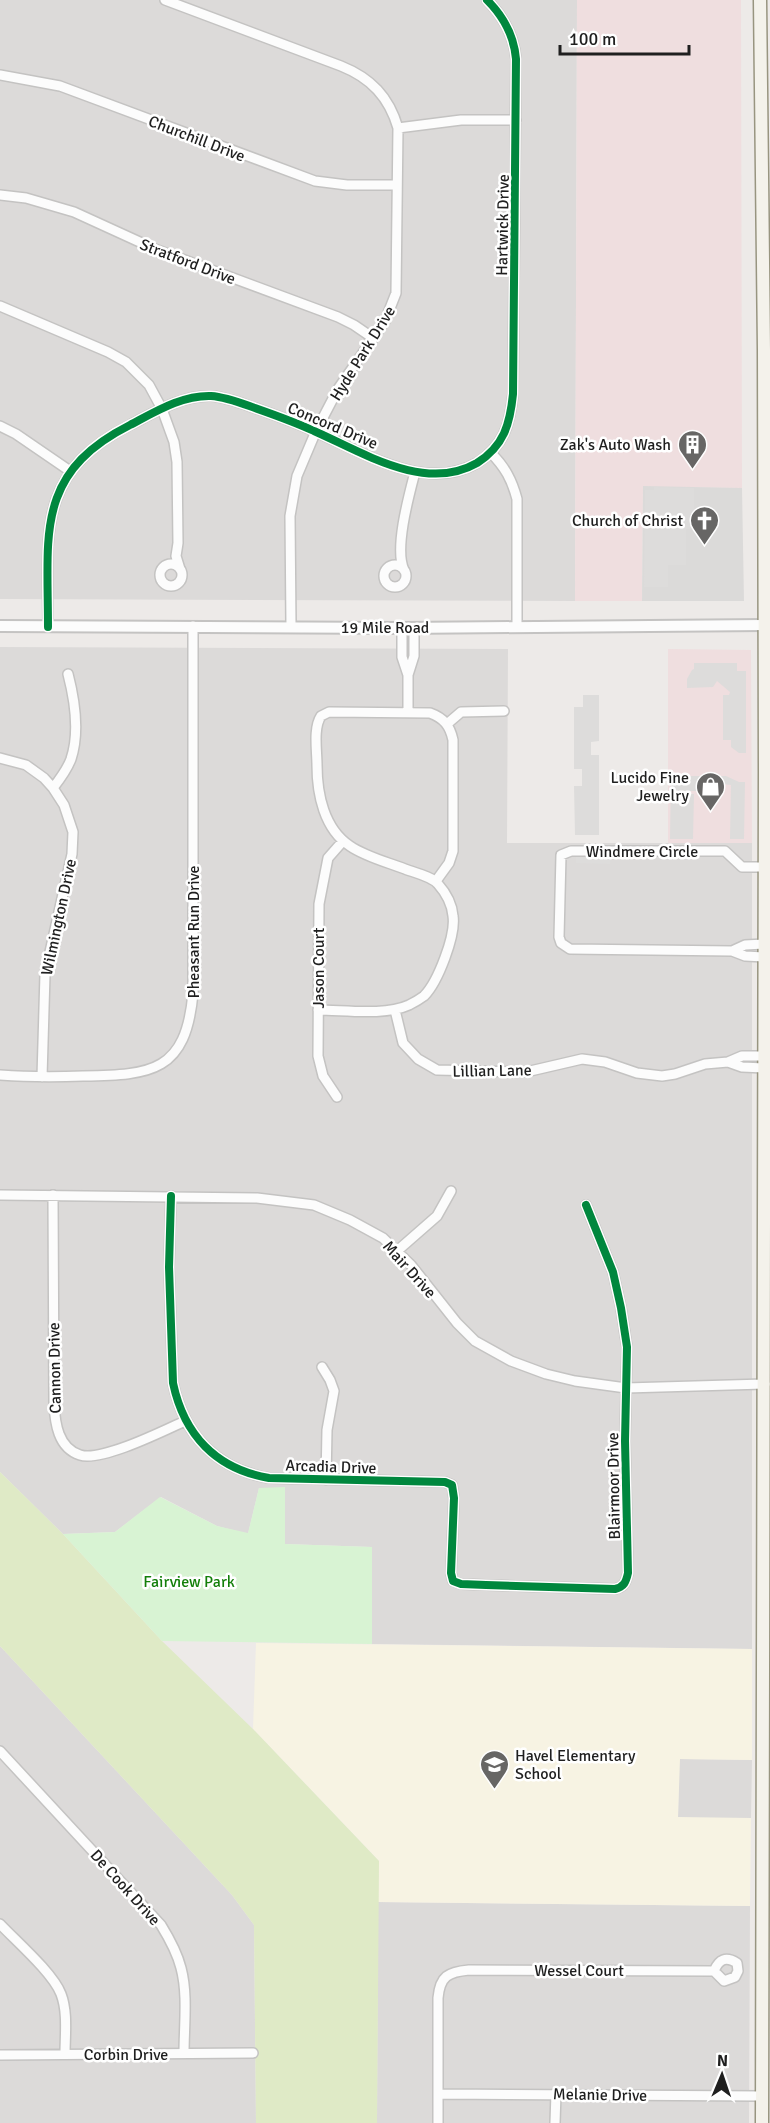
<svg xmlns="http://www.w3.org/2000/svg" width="770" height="2123" viewBox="0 0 770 2123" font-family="Signika,sans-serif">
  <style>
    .residential { fill: #dcdad9 }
    .commercial { fill: #efdedf }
    .education { fill: #f7f3e3 }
    .religious { fill: #dbdad9 }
    .grass { fill: #dfeac6 }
    .park { fill: #d8f3d3 }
    .parking { fill: #dddcdb }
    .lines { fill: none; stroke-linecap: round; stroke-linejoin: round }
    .minor-casing { stroke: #c4c3c2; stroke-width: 12 }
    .tertiary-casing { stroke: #c4c3c2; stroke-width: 14 }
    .secondary-casing { stroke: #989580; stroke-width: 15 }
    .minor { stroke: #fcfcfc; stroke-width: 9 }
    .tertiary { stroke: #fcfcfc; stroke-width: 10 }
    .secondary { stroke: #f4f2eb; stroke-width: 12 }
    .cycleway-casing { stroke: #fff; stroke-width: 11 }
    .cycleway { stroke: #00873e; stroke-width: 8 }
    .labels { text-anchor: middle; stroke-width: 5; stroke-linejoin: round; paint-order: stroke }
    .street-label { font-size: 16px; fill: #1f1f1f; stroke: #fff }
    .poi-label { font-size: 16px; fill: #1f1f1f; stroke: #fff; text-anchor: end }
    .park-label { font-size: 16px; fill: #137f0a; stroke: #fff }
  </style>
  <rect width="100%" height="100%" fill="#edeae8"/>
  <path class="residential" d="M0 0H577L575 601 0 599Z
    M0 647 508 649 507 843H752V1649L372 1644V1547L285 1544 259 1488 248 1534 217 1526 161 1497 115 1532 63 1534 0 1472Z
    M0 1646 232 1895 254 1925 256 2123H0Z
    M679 1759 752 1760 751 1818H678Z
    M378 1902 750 1906 749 2123H377Z"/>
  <path class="commercial" d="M577 0H741L742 488 643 487 642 601H575Z
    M668 649 751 650 752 843H668Z"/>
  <path class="education" d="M256 1643 752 1649V1760L680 1759 678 1817 751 1818 750 1906 378 1902 379 1861 253 1729Z"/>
  <path class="religious" d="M643 486 742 488 744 601H642Z"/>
  <path class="grass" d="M0 1472 63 1534 162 1641 253 1729 379 1861 377 2123H256L254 1925 232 1895 0 1646Z"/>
  <path class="park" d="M285 1487V1544L372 1547V1644L162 1641 63 1534 115 1532 160 1497 217 1526 248 1533 259 1488Z"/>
  <path class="parking" d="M654 487 694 488V529H686V565H668V587H644L645 490H654Z
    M694 663H737V671H746V753H739L731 747V740H723V695H729L730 692 717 681 713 687 687 688V679L692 670 694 669Z
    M583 695H599V741L591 742V755H599V835H575L574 786H582V769H574V707H583Z
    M671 776H726L739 782H745L744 839H730L731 785 722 784V791H686V794H694L693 839H670Z
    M576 856H611L610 864 576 863Z"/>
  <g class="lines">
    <defs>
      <path id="minor" d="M165 0 341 66C371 78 389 97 398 128L396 293 385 321 338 389 316 431 297 476 290 516 291 626
        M0 75 60 86 315 181 347 185H397
        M398 128 461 120H516
        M0 195 26 198 74 212 155 249 338 317 354 325 373 338
        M0 306 108 352 126 362 149 385 162 409 174 442 177 462 178 543 176 556 180 569
        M0 426 16 434 70 471
        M491 453C505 467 512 480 517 499V627
        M160 575a11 11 0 1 1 22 0a11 11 0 1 1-22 0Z
        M384 576a11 11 0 1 1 22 0a11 11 0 1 1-22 0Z
        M404 570C394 549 409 495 415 472
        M48 627C48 534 35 473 130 425 155 412 182 395 211 396 226 397 241 403 255 408 275 415 295 422 314 431 362 452 425 493 477 463 504 446 510 424 513 394L516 59C514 36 503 16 487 0
        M402 628V657L408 675 414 656V628
        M408 675V712
        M447 724 461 712 504 711
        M0 758 26 765 44 778 53 788 64 805 73 832 72 854 45 974 42 1077
        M53 788C60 779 67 770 71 759 80 732 75 701 68 674
        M764 944 745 945 732 951 745 956 765 957
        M732 951 570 949 561 943 559 937 561 855 571 851H725L742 867H764
        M318 1010C344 1010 385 1016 409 1005 413 1003 420 999 424 996 438 982 456 935 453 916 452 904 446 893 438 884 431 876 415 873 405 869 387 862 366 857 350 846 324 829 317 794 317 765 317 751 313 728 321 716L329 712 430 713C444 718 450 726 453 740V851L449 863 436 881
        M395 1010 403 1043 418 1059 437 1070 526 1072 582 1059 605 1062 637 1073 662 1076 675 1074 705 1064 728 1062 742 1056H765
        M728 1062 742 1067 765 1068
        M0 1075C28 1077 55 1077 83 1076 152 1075 186 1072 193 993V626
        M337 1097 323 1076 318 1056 319 904 328 858 343 841
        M0 1195 257 1198 314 1205 350 1220 383 1238 411 1265 457 1323 475 1341 511 1361 546 1374 575 1381 626 1388 765 1384
        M53 1195 54 1404C55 1423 58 1448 80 1455 101 1462 163 1431 185 1421
        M171 1196 169 1267 173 1383C184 1435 216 1469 269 1478L445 1482 452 1485 454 1498 451 1573 453 1581 461 1584 486 1585 615 1589C624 1587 626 1582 628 1573L625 1441 627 1347 621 1308 613 1272 586 1205
        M397 1251 437 1216 451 1191
        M322 1367 330 1380 334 1391 327 1430 326 1480
        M0 1751 161 1925C169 1938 177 1952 181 1968 188 1994 184 2026 184 2053
        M0 1924C16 1941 53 1973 61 1994 68 2012 65 2035 65 2054
        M0 2055 253 2053
        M439 2094 762 2096
        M438 2123V1998C440 1976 448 1972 469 1970L714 1971 724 1981 735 1977 738 1971 737 1963C726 1956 719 1959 714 1971
        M555 2123 556 2093"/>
      <path id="tertiary" d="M0 626 402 628 770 625"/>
      <path id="secondary" d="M760 0 764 350 765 771 762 2123"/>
    </defs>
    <use href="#minor" class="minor-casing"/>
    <use href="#tertiary" class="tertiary-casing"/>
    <use href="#secondary" class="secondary-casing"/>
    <use href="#minor" class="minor"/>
    <use href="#tertiary" class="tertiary"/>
    <use href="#secondary" class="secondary"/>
    <defs>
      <path id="cycleway" d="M48 627C48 534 35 473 130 425 155 412 182 395 211 396 226 397 241 403 255 408 275 415 295 422 314 431 362 452 425 493 477 463 504 446 510 424 513 394L516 59C514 36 503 16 487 0
        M171 1196 169 1267 173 1383C184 1435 216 1469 269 1478L445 1482 452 1485 454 1498 451 1573 453 1581 461 1584 486 1585 615 1589C624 1587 626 1582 628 1573L625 1441 627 1347 621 1308 613 1272 586 1205"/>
    </defs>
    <use href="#cycleway" class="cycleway-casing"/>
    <use href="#cycleway" class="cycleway"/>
  </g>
  <defs>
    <symbol id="building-pin" viewBox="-11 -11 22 30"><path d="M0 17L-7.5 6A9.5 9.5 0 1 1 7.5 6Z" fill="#676665" stroke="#fff"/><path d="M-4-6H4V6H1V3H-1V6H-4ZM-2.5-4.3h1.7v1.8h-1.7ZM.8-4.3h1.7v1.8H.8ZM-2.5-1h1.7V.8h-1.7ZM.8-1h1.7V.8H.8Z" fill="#fff"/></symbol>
    <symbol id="church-pin" viewBox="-11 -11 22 30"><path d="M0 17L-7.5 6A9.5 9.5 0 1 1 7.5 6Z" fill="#676665" stroke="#fff"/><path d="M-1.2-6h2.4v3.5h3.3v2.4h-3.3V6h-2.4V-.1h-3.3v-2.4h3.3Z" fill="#fff"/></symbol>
    <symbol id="shop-pin" viewBox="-11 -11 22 30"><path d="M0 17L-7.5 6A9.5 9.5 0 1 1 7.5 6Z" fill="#676665" stroke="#fff"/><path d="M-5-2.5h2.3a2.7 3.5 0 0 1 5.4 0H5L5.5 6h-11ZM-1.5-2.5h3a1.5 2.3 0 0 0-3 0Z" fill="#fff"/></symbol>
    <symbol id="school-pin" viewBox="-11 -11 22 30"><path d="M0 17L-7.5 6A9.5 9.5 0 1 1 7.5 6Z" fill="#676665" stroke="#fff"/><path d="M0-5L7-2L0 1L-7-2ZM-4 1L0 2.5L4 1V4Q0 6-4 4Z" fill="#fff"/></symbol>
  </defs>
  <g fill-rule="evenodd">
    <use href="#building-pin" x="676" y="428" width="33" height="45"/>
    <use href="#church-pin" x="688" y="504" width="33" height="45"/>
    <use href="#shop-pin" x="694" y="770" width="33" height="45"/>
    <use href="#school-pin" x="478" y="1748" width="33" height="45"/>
  </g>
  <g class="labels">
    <g class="street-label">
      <text transform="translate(197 138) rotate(21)" y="6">Churchill Drive</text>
      <text transform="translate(502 225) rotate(-89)" y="6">Hartwick Drive</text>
      <text transform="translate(188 261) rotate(21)" y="6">Stratford Drive</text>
      <text transform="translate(362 353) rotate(-58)" y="6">Hyde Park Drive</text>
      <text transform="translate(333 425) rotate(23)" y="6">Concord Drive</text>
      <text x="385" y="633">19 Mile Road</text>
      <text x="642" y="857">Windmere Circle</text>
      <text transform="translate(58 917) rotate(-78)" y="6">Wilmington Drive</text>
      <text transform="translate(193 932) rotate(-90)" y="6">Pheasant Run Drive</text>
      <text transform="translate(318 968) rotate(-90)" y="6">Jason Court</text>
      <text transform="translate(492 1070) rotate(-1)" y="6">Lillian Lane</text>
      <text transform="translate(410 1269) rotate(48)" y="6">Mair Drive</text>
      <text transform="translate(54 1368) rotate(-91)" y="6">Cannon Drive</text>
      <text transform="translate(331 1466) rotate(2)" y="6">Arcadia Drive</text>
      <text transform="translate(613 1486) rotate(-91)" y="6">Blairmoor Drive</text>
      <text transform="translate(126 1887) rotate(48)" y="6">De Cook Drive</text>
      <text x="579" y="1976">Wessel Court</text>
      <text x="126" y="2060">Corbin Drive</text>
      <text transform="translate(600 2094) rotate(1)" y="6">Melanie Drive</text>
    </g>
    <g class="poi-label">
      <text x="671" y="450">Zak's Auto Wash</text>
      <text x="683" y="526">Church of Christ</text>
      <text x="689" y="783">Lucido Fine<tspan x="689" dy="18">Jewelry</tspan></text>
      <text x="515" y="1761" text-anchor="start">Havel Elementary<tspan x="515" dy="18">School</tspan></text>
    </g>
    <g class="park-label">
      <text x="189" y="1587">Fairview Park</text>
    </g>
  </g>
  <g transform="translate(722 2075) rotate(2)" stroke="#ffffff" stroke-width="4.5" paint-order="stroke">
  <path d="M0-4.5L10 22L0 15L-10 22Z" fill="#1f1f1f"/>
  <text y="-9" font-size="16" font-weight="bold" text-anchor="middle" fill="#1f1f1f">N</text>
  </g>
  <path d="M560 45v9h129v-9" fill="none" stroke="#1f1f1f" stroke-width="3"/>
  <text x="569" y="45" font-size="18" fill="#1f1f1f" stroke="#ffffff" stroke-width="4.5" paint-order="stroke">100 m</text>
</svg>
